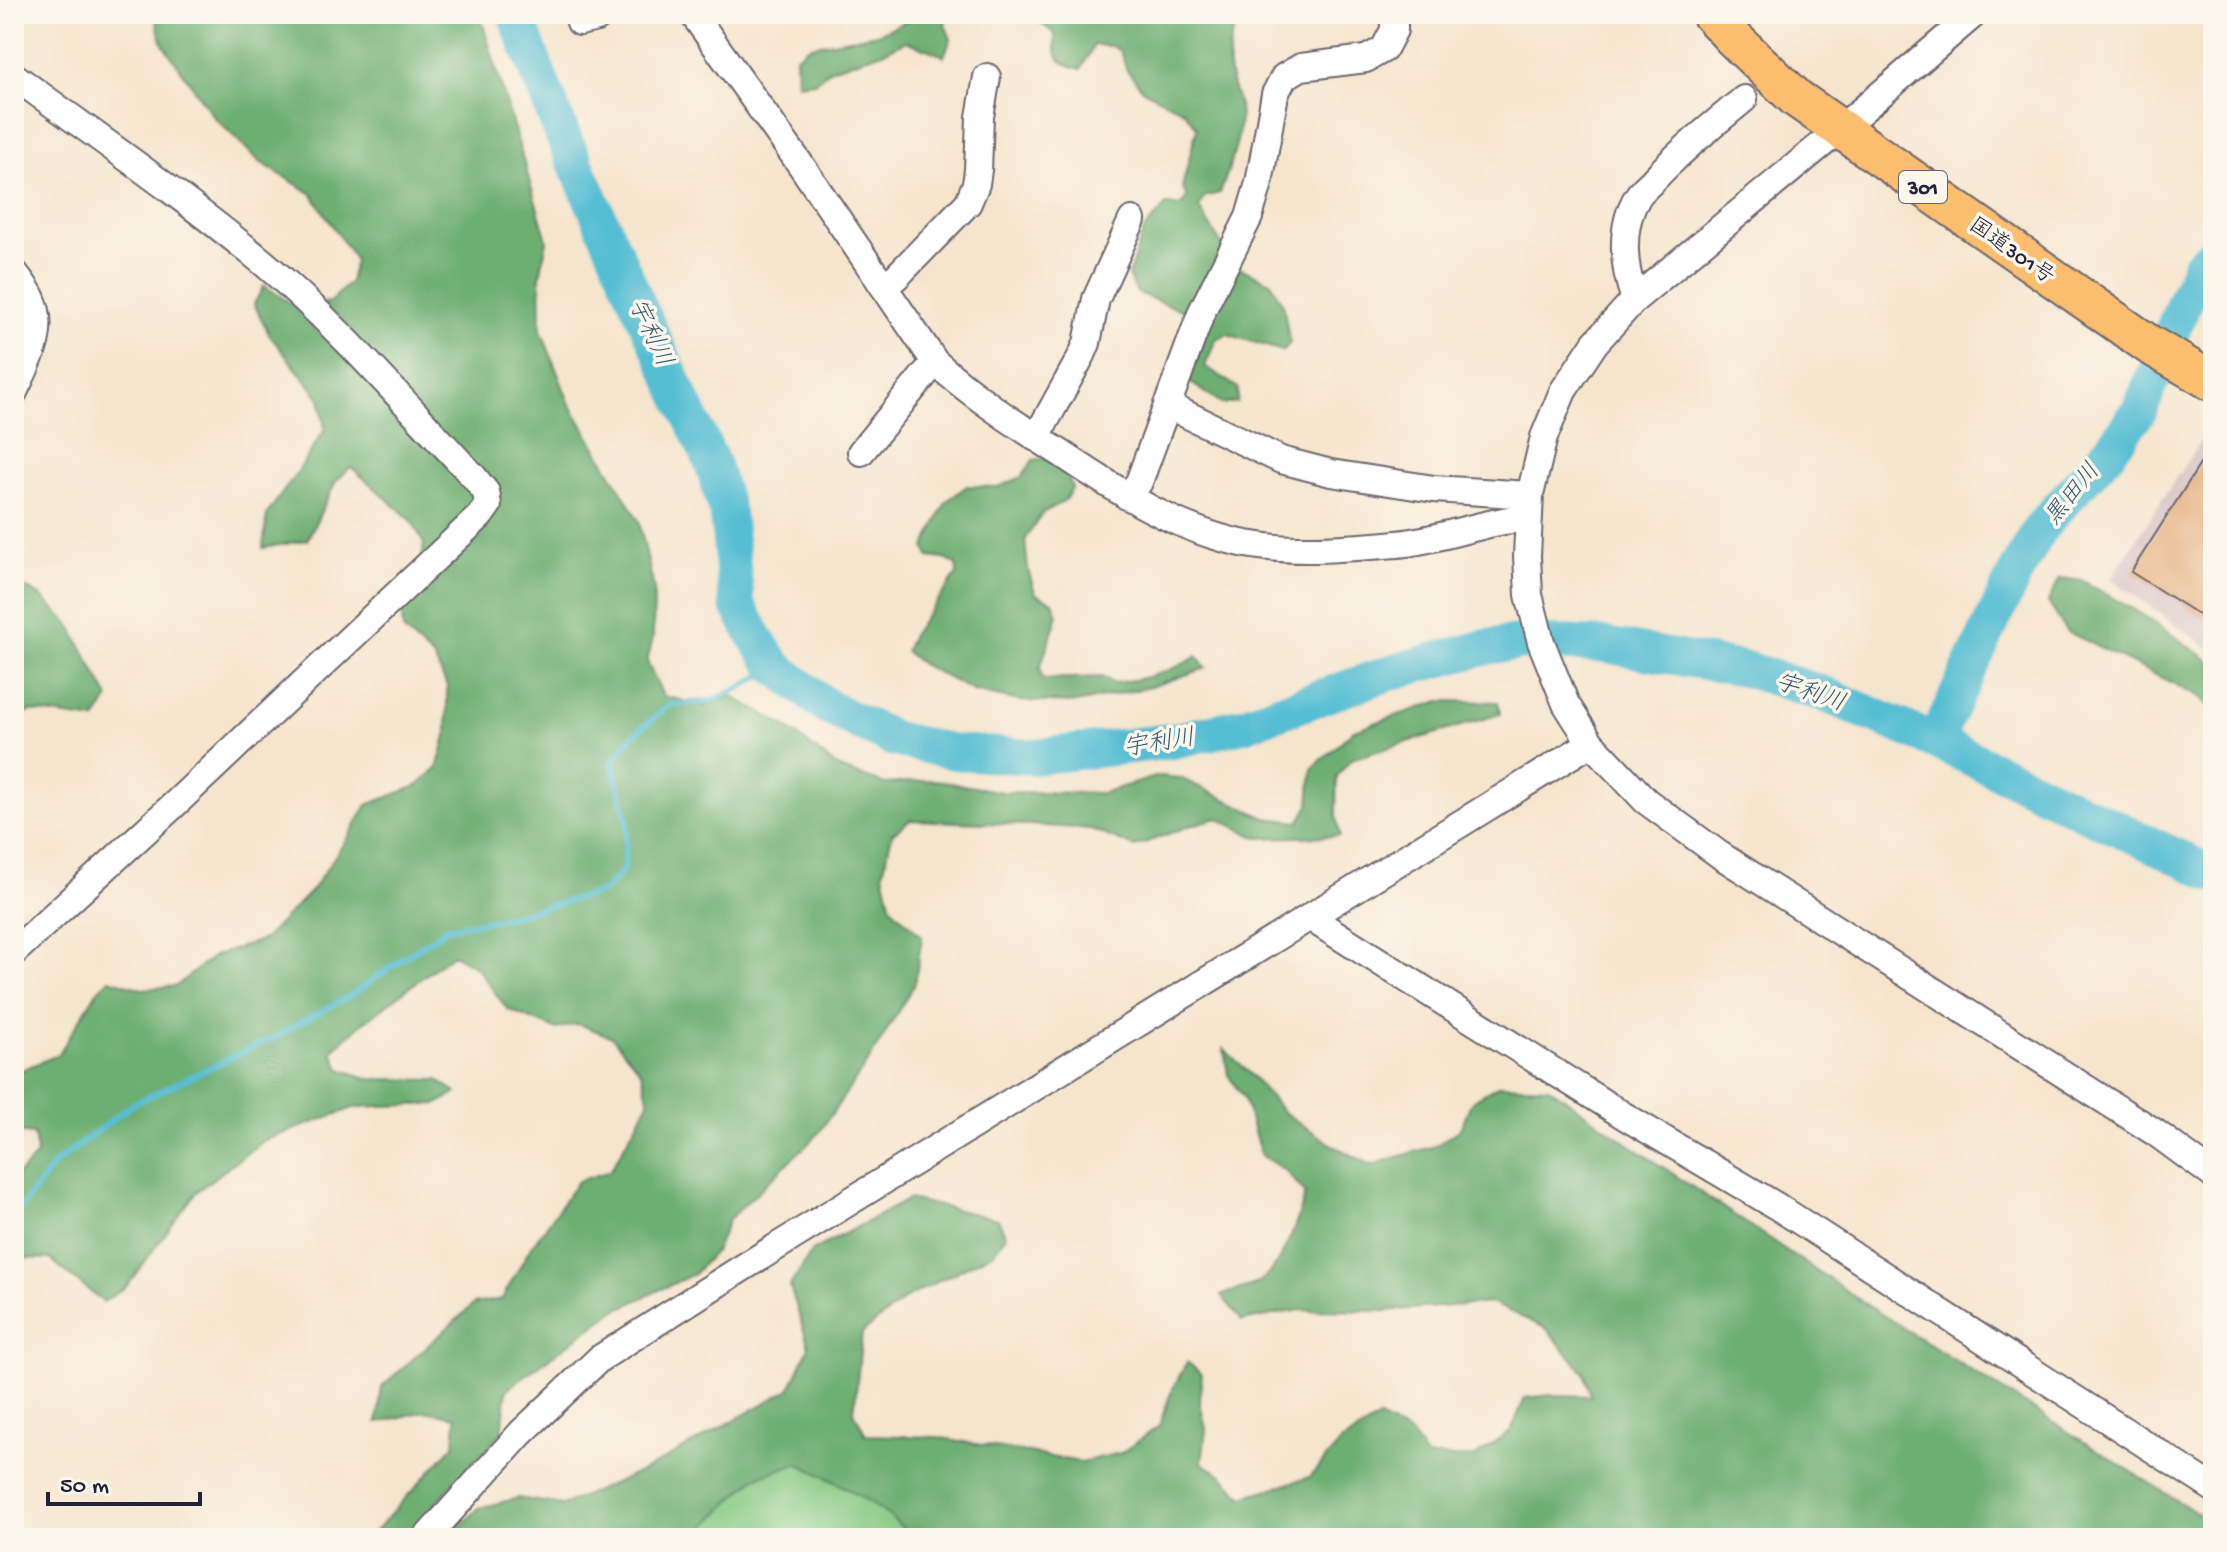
<svg xmlns="http://www.w3.org/2000/svg" width="2227" height="1552" viewBox="0 0 2227 1552" font-family="'Gochi Hand','Klee One',sans-serif">
  <style>
    .industrial { fill: #d2bec2 }
    .green { fill: #87ca83; stroke: #54765f; stroke-width: 2 }
    .forest { fill: #6dae71; stroke: #486856; stroke-width: 2 }
    .lines { fill: none; stroke-linecap: round; stroke-linejoin: round }
    .stream { stroke: #56bed3; stroke-width: 6 }
    .river { stroke: #56bed3; stroke-width: 36 }
    .building { fill: #e2a46e }
    .minor-casing { stroke: #6c666e; stroke-width: 30 }
    .highway-casing { stroke: #6c666e; stroke-width: 42 }
    .minor { stroke: #fff; stroke-width: 26 }
    .highway { stroke: #fabe6e; stroke-width: 38 }
    .labels { text-anchor: middle; stroke-width: 7; stroke-linejoin: round; paint-order: stroke }
    .shield { fill: #fbf7ec; stroke: #636270; stroke-width: 2 }
    .shield-label { font-size: 20px; font-weight: bold; fill: #22223b }
    .street-label { font-size: 22px; fill: #22223b; stroke: #fbf7ec }
    .water-label { font-size: 24px; font-style: italic; fill: #345970; stroke: #fbf7ec }
  </style>
  <rect width="100%" height="100%" fill="#fbf7ec"/>
  <filter id="ink" filterUnits="userSpaceOnUse"><feTurbulence type="fractalNoise" baseFrequency=".0125" numOctaves="2"/><feDisplacementMap in="SourceGraphic" scale="16" xChannelSelector="R" yChannelSelector="G"/><feConvolveMatrix kernelMatrix="1 2 1 2 8 2 1 2 1" color-interpolation-filters="sRGB"/></filter>
  <filter id="wash" filterUnits="userSpaceOnUse"><feTurbulence type="fractalNoise" baseFrequency=".006" numOctaves="4" result="noise"/><feDisplacementMap in="SourceGraphic" scale="32" xChannelSelector="R" yChannelSelector="G"/><feGaussianBlur stdDeviation="1.8" result="paint"/><feColorMatrix in="noise" values="0 0 0 0 0 0 0 0 0 0 0 0 0 0 0 0 0 1.4 0 .05"/><feComposite in="paint" operator="in"/></filter>
  <g filter="url(#wash)">
    <rect width="100%" height="100%" fill="#f5e5cd"/>
    <path class="industrial" d="M2213 421V651L2111 579Z"/>
    <path class="green" d="M794 1450 940 1538H625Z"/>
    <path class="forest" d="M156 14H480L547 240 540 277 541 330 569 402 639 521 654 588 653 638 647 662 663 696 706 706 732 696 785 726 839 768 885 784 933 780 1003 792 1102 793 1159 776 1180 778 1266 818 1299 822 1309 805 1312 769 1354 730 1440 701 1498 702 1500 714 1351 759 1337 776 1336 815 1340 836 1258 838 1217 818 1192 825 1134 847 1091 829 1031 825 910 820 892 834 883 873 891 907 922 936 915 983 869 1060 817 1135 729 1219 716 1250 694 1274 612 1312 507 1389 502 1432 445 1493 406 1538H369L454 1445 456 1417 425 1411 377 1423 382 1387 474 1304 502 1299 528 1252 578 1181 610 1171 649 1102 642 1073 612 1037 578 1024 555 1029 507 1009 477 968 453 954 360 1025 332 1051 340 1069 370 1079 438 1080 457 1093 437 1104 356 1107 263 1141 197 1191 126 1287 103 1302 50 1259 14 1258V1179L37 1155 34 1134 14 1132V1073L58 1055 97 992 109 979 142 989 176 986 214 956 264 939 312 890 352 831 367 805 417 786 437 769 447 732V686L434 658 403 630 402 612 418 588 424 544 412 521 351 467 336 481 307 540 263 548 267 514 299 470 325 429 320 398 270 336 254 304 264 286 297 307 330 302 350 282 355 260 312 194 260 162 213 116 163 44 155 18Z
      M924 14H947L945 25 951 39 944 56 906 41 886 51 831 69 815 82 797 84 796 56 810 46 877 34Z
      M1038 14H1241C1231 33 1226 54 1230 75 1232 86 1237 96 1239 106 1243 134 1230 166 1220 193L1204 197 1199 208 1235 266 1271 282 1283 305 1290 343 1283 351 1227 334 1216 339 1205 366 1238 388 1237 402 1223 404 1188 381 1203 325 1187 312 1137 293 1128 276 1144 230 1166 205 1181 206 1187 197 1182 187 1197 128 1184 111 1143 90 1127 70 1120 51 1111 46 1094 45 1081 69C1056 63 1055 58 1055 34L1042 24Z
      M1046 458 1067 472 1072 488 1065 500 1043 513 1025 539 1028 569 1035 593 1053 602 1058 615 1040 668 1043 679 1104 677 1112 683C1141 680 1172 672 1197 656L1206 668 1150 687 1076 703 1019 701 973 691 921 664 905 651 912 635 957 574 956 564 944 559 929 557 925 547 946 502 967 486 998 487 1022 477 1033 460Z
      M2060 578 2083 581 2143 615 2213 663V711L2199 696 2066 631 2048 602Z
      M14 581 42 597 70 625 109 698 95 720 31 711 14 722Z
      M1224 1049 1255 1079 1282 1111 1334 1146 1371 1165 1435 1146 1460 1129 1472 1101 1499 1085 1549 1087 1620 1138 1867 1305 2213 1523V1538H913C881 1504 839 1483 797 1463L755 1478 700 1531 686 1538H449L479 1508 518 1498 563 1505 647 1469 790 1389 809 1347 790 1286 812 1251 909 1199 998 1219 1006 1236 993 1253 906 1298 862 1333 854 1412 866 1435 936 1437 1080 1462 1121 1453 1159 1426 1172 1390 1187 1362 1202 1374 1200 1402 1206 1429 1202 1463 1222 1475 1243 1497 1310 1477 1341 1442 1379 1418 1411 1434 1426 1457H1475L1511 1431 1525 1398 1551 1395 1591 1396 1584 1373 1547 1329 1492 1303 1383 1311 1299 1310 1242 1321 1221 1295C1233 1291 1246 1288 1258 1283 1279 1272 1301 1216 1305 1193L1287 1172 1261 1155 1244 1099 1228 1075Z"/>
    <g class="lines">
      <path class="stream" d="M14 1217 54 1164 131 1105 277 1036 351 995 447 928 500 919 603 892 624 869 627 820 612 763 631 737 670 705 711 701 734 691 776 667"/>
      <path class="river" d="M515 14 560 129 642 313 712 463 727 513 737 604 757 640 776 667 829 708 894 739 954 752 1033 757 1173 741 1243 725 1392 672 1487 647 1522 642 1605 645 1749 670 1821 693 1935 741 2213 874
        M1935 741 2015 574 2041 527 2110 450 2139 411 2200 265 2213 252"/>
    </g>
    <g id="blocks">
      <path class="building" d="M2213 444V624L2131 572Z"/>
    </g>
  </g>
  <g filter="url(#ink)">
    <use href="#blocks" fill-opacity="0" stroke="#6c666e" stroke-width="2"/>
    <g class="lines">
      <defs>
        <path id="minor" d="M693 14 803 168 935 362C974 397 1018 426 1062 454 1119 492 1178 531 1246 544 1296 553 1348 548 1397 544 1442 540 1483 521 1528 518
          M1974 14 1839 130 1635 299 1595 343 1563 391 1544 437 1530 495 1527 556 1529 595 1541 642 1566 704 1591 743 1646 801 1720 855 2156 1133 2213 1175
          M580 22 597 18 602 14
          M14 76C96 136 180 194 259 259 337 324 404 403 474 477L486 492 488 505 480 516 177 802 14 952
          M14 272C20 280 28 289 32 299 47 332 28 362 14 392
          M883 286 896 277 968 203 976 184 978 170 980 117 987 77
          M1635 299C1623 268 1619 226 1638 196 1642 190 1650 184 1655 178 1682 149 1713 125 1744 99
          M1167 405 1281 460 1331 473 1434 489 1530 495
          M1036 438 1082 355 1087 343 1096 299 1132 220
          M861 452 935 362
          M1128 497 1139 482 1202 311 1249 217 1259 183 1275 94 1284 77 1301 67 1366 59 1384 49 1394 30V14
          M1312 915 1320 924 1626 1117 1778 1207 2213 1488
          M426 1538 521 1433 599 1359 739 1270 1591 743"/>
        <path id="highway" d="M1711 14 1733 38 1796 98 2148 344 2213 382"/>
      </defs>
      <use href="#minor" class="minor-casing"/>
      <use href="#highway" class="highway-casing"/>
      <use href="#minor" class="minor"/>
      <use href="#highway" class="highway"/>
    </g>
  </g>
  <g class="labels">
    <rect class="shield" x="1899" y="171" width="48" height="32" rx="6"/>
    <g class="shield-label">
      <text x="1923" y="194">301</text>
    </g>
    <g class="street-label">
      <text transform="translate(2013 249) rotate(35)" y="8">国道301号</text>
    </g>
    <g class="water-label">
      <text transform="translate(652 332) rotate(65)" y="8">宇利川</text>
      <text transform="translate(2071 493) rotate(-51)" y="8">黒田川</text>
      <text transform="translate(1811 691) rotate(19)" y="8">宇利川</text>
      <text transform="translate(1159 741) rotate(-9)" y="8">宇利川</text>
    </g>
  </g>
  <rect width="2227" height="1552" fill="none" stroke="#fbf7ec" stroke-width="48"/>
  <path d="M48 1492v12h152v-12" fill="none" stroke="#22223b" stroke-width="4"/>
  <text x="60" y="1492" font-size="24" fill="#22223b" stroke="#fbf7ec" stroke-width="6" paint-order="stroke">50 m</text>
</svg>
